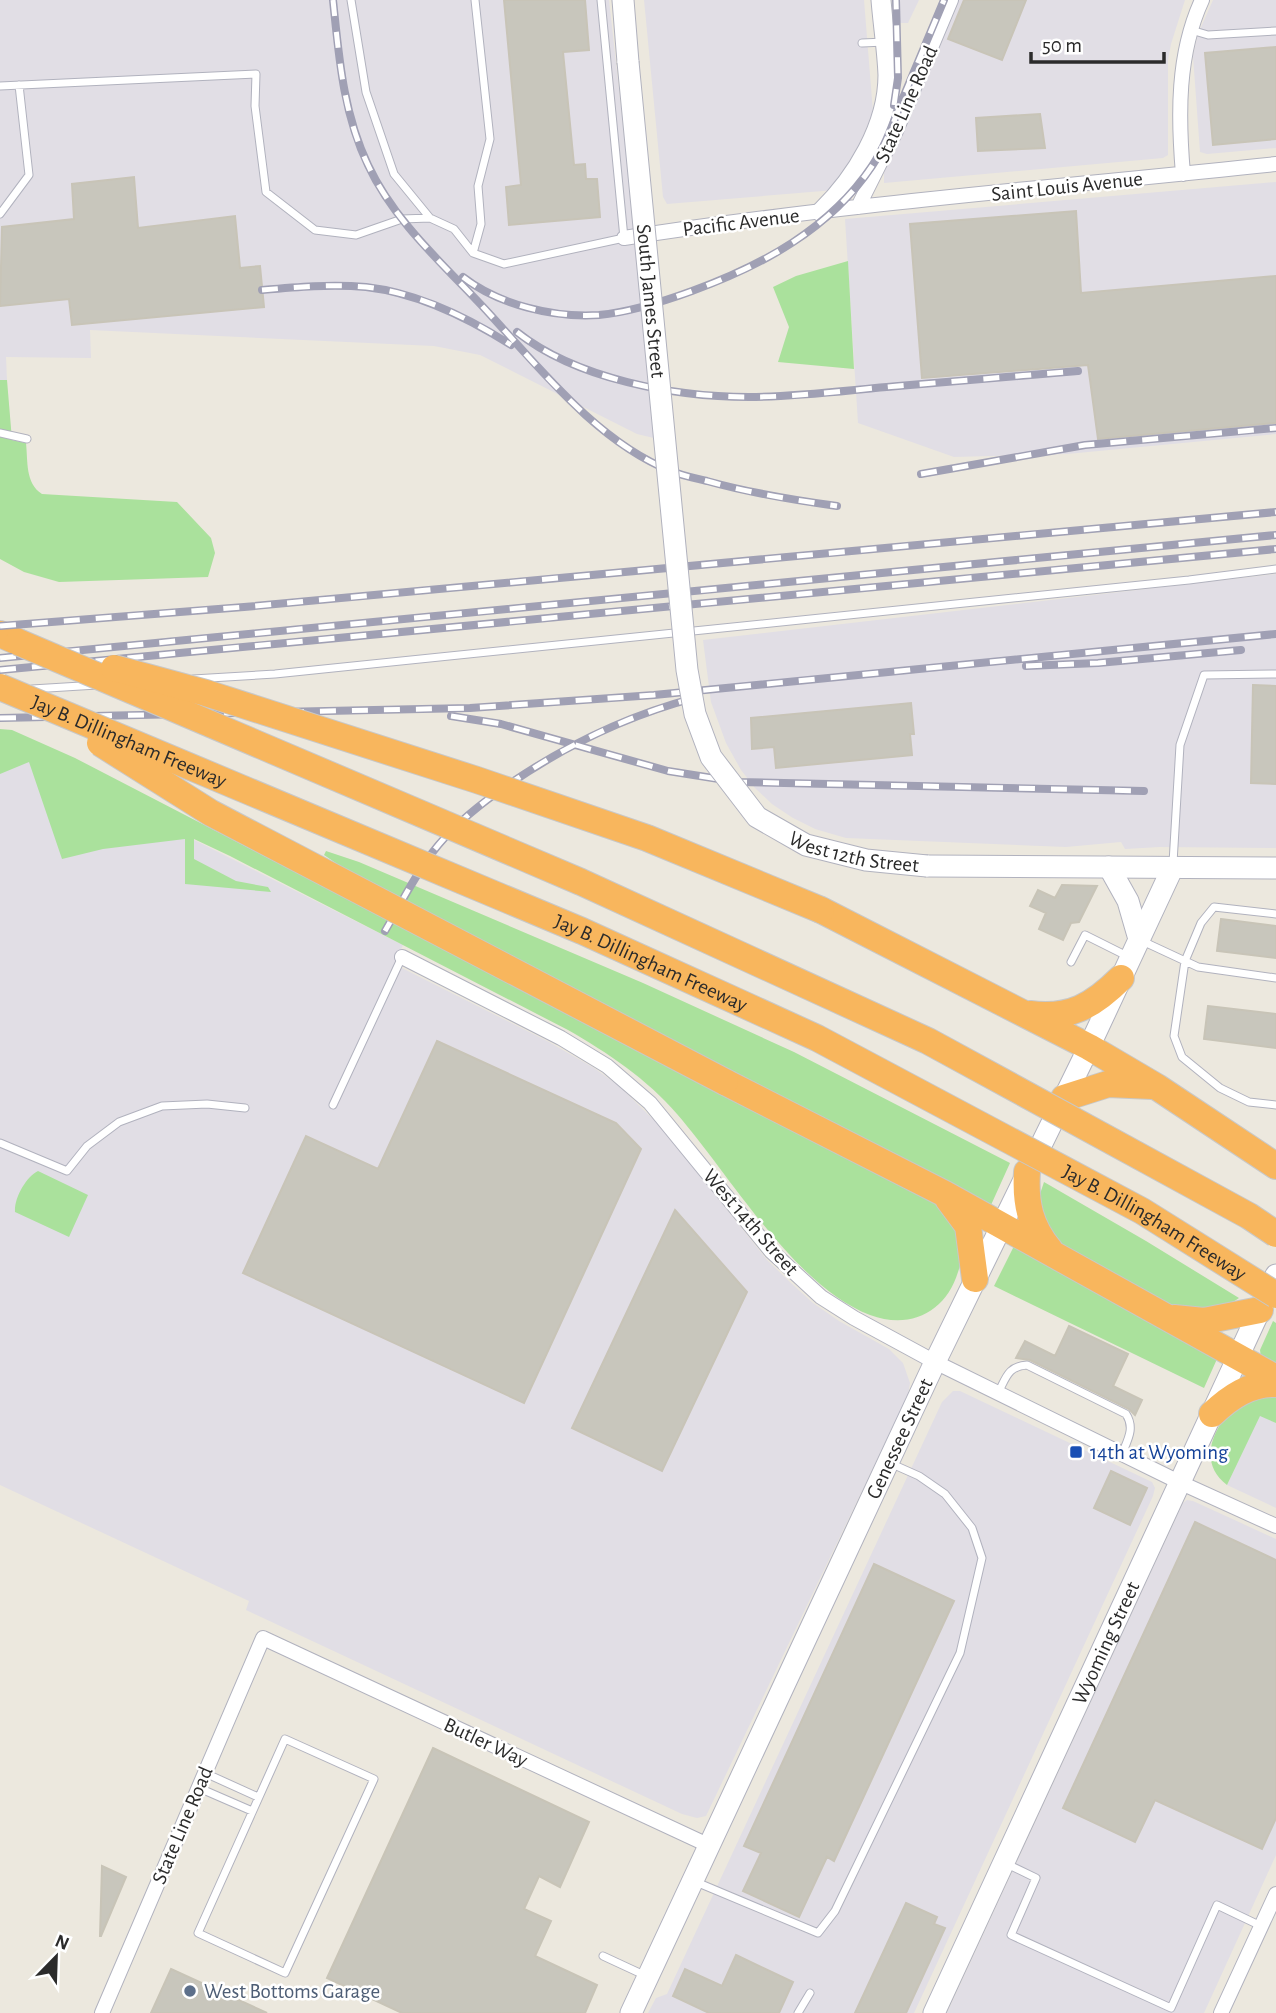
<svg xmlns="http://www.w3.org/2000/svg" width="1276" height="2013" viewBox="0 0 1276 2013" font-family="'Alegreya Sans',sans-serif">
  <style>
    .industrial { fill: #e1dee5 }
    .green { fill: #aae19c }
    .building { fill: #c8c6bc; stroke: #c8c4b7; stroke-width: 2 }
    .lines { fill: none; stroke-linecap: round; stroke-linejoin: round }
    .service-casing { stroke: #b1b2be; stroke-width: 9 }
    .minor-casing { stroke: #b1b2be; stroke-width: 16 }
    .tertiary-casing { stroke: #b1b2be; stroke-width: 21 }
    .secondary-casing { stroke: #b1b2be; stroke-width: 23 }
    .motorway-casing { stroke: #c8c8c8; stroke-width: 28 }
    .service { stroke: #fff; stroke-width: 7 }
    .minor { stroke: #fff; stroke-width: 14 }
    .tertiary { stroke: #fff; stroke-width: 19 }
    .secondary { stroke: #fff; stroke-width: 21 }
    .motorway { stroke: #f8b65d; stroke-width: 26 }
    .rail-casing { stroke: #a0a0b4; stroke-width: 8 }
    .rail { stroke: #fff; stroke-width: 5; stroke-dasharray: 16; stroke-linecap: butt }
    .secondary-bridge-casing { stroke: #b1b2be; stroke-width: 23; stroke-linecap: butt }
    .motorway-bridge-casing { stroke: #c8c8c8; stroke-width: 28; stroke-linecap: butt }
    .secondary-bridge { stroke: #fff; stroke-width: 21 }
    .motorway-bridge { stroke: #f8b65d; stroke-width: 26 }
    .transit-dot { fill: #1a4fb4; stroke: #fff; stroke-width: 2.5 }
    .service-dot { fill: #5c6f8a; stroke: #fff; stroke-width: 2.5 }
    .labels { text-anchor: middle; stroke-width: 5; stroke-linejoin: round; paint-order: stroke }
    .street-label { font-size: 21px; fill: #2b2b2b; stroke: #fff }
    .transit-label { font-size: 21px; fill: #164399; stroke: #fff; text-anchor: start }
    .service-label { font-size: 21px; fill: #4e5e75; stroke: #fff; text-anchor: start }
  </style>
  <rect width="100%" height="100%" fill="#ece8de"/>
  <path class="industrial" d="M0 0H609L658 439 637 434 480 355 434 346 90 330 91 358 6 357 7 380H0Z
    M644 0H864L873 112 844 183 835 190 667 204 663 197Z
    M893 0H919L908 23H901L894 16Z
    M956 0H1185L1171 44 1168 60V155L1163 158 884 183V173Z
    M1213 0H1276V148L1207 154 1200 152 1193 56 1198 34Z
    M1276 182V434L1067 454 954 457 858 423 845 219Z
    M1276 574V848L1160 847 1125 849 1121 842 1066 847 846 838 815 829 793 818 772 804 755 788 741 770 726 743 711 702 703 640Z
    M31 758 403 945 394 964 549 1042 594 1068 619 1086 659 1125 767 1260 791 1283 813 1303 839 1321 889 1349 903 1363 910 1383 908 1395 706 1816 697 1818 682 1814 246 1610 249 1601 0 1485V765Z
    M953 1391H960L1152 1482 1155 1488 1153 1496 914 2013H648L656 1998 667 1994 942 1402Z
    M1260 1415 1276 1423V1508L1227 1485Z
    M1187 1500 1193 1501 1276 1539V1855L1204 2013H947L1183 1503Z"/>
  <path class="green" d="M848 261 854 369 778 362 789 327 773 287 796 276Z
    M0 380H7L12 440 26 443C28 461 25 483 42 494L177 502 211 538 215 553 208 577 59 582 24 572 0 559Z
    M0 729 12 730 75 758 938 1205C949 1218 961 1233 962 1251 963 1258 960 1266 958 1272 946 1312 910 1330 870 1315 794 1286 730 1175 677 1114 647 1079 608 1053 568 1030L230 856 194 839V859L236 881 268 887 271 892 185 884V839L103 849 62 859 29 762 0 774Z
    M326 851 359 862 643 983 794 1052 1010 1163 991 1205 989 1206 349 872 324 855Z
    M38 1171 88 1195 69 1237 15 1212C14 1198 26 1177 38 1171Z
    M1044 1182 1146 1241 1239 1298 1224 1308 1177 1309 1067 1251 1044 1222 1040 1194Z
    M1014 1246 1217 1359 1204 1388 994 1286Z
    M1273 1321 1276 1323V1365L1261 1357 1260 1350Z
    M1276 1395V1423L1260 1416 1227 1485C1200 1465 1210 1433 1230 1412 1234 1409 1238 1403 1243 1402 1253 1398 1265 1397 1276 1395Z"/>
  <path class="building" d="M504 0H585L589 50 563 52 574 165 585 164 586 179H597L600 217 509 225 506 187 521 185Z
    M964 0H1026L1002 60 948 39Z
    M1276 47V139L1213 145 1205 53Z
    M1040 114 1045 148 978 151 976 118Z
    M134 177 138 228 235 216 240 268 260 266 264 307 72 325 69 299 0 306 2 227 74 219 72 184Z
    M1076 211 1081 293 1276 276V423L1098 439 1088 365 922 378 910 224Z
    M1253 685 1276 686V784L1251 783Z
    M911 703 914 734H910L912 755 776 768 774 747 752 749 751 718Z
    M1062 885 1097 886 1079 922 1071 923 1063 940 1039 929 1046 913 1030 906 1038 890 1055 898Z
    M1221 919 1276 926V958L1217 951Z
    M1208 1006 1276 1014V1048L1204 1039Z
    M437 1041 616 1123 641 1149 524 1403 243 1273 306 1136 378 1169Z
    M675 1210 747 1292 662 1471 572 1428Z
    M1069 1326 1128 1354 1113 1386 1142 1400 1135 1415 1129 1409 1030 1360 1016 1358 1025 1341 1055 1356Z
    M1111 1471 1147 1488 1130 1525 1094 1508Z
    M1195 1522 1276 1560V1818L1262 1849 1155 1800 1135 1842 1063 1808Z
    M874 1564 954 1601 834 1861 827 1857 799 1917 743 1891 761 1853 744 1846Z
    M433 1748 589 1822 560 1887 539 1876 524 1909 551 1921 535 1956 597 1985 585 2013H402L327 1978Z
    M102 1866 126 1877 101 1936H100Z
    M906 1903 937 1917 934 1924 945 1928 906 2013H855Z
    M736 1955 793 1982 779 2013H709L673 1996 685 1969 722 1986Z
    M171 1969 267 2013H151Z"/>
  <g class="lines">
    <defs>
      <path id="service" d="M351 0 366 92 394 174 430 218
        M1191 30 1208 35 1276 31
        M862 43 885 42
        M0 86 256 74 255 106 266 192 315 230 356 235 402 219 430 218 454 229 473 253 504 264 624 238 601 0
        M0 214 29 175 19 85
        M473 253 481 224 478 186 490 139 475 0
        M0 433 27 439
        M193 679 275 674 1189 580 1276 569
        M32 689 97 685
        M1173 863 1180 745 1204 675 1276 674
        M1276 914 1214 907 1201 923 1185 961 1174 1036 1182 1057 1220 1088 1249 1102 1276 1105
        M1140 940 1198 967 1276 978
        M1071 962 1085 935 1127 956
        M333 1105 402 957
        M0 1143 67 1171 87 1146 119 1122 162 1106 207 1104 245 1108
        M998 1393C1006 1378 1008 1366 1027 1365L1126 1414C1135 1428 1128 1439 1122 1454
        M285 1739 374 1779 285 1973 198 1933Z
        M205 1773 258 1797
        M199 1788 252 1811
        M1007 1864 1036 1878 1011 1935 1171 2008 1217 1905 1261 1926
        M696 1882 818 1933 835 1911 960 1653 982 1558 972 1528 945 1494 919 1476 892 1464
        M603 1956 644 1975
        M798 2013 810 1993"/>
      <path id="minor" d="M1183 174C1178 116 1177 54 1202 0
        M858 207 896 131 951 0
        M624 238C840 204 1059 187 1276 164
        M402 957 561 1038 607 1066 650 1103 771 1251 821 1297 854 1318 935 1362 1179 1482 1276 1526
        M102 2013 263 1638 710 1846
        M1221 2013 1276 1894"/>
      <path id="tertiary" d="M821 212C856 178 888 126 888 75 887 50 883 25 881 0"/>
      <g id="secondary">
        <path d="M623 0 628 62"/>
        <path d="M927 866 1276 868"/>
        <path d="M1109 867 1128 901 1139 939"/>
        <path id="s1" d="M631 2013 935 1362 1089 1047 1173 867"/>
        <path id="s2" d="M934 2013 1276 1275"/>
      </g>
      <path id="motorway" d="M0 634 18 642
        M821 910 1089 1047 1157 1087 1276 1166
        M1030 1014C1070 1019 1093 1006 1121 978
        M725 1082 945 1194 1276 1378
        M1064 1098 1108 1084 1152 1086
        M1027 1172C1025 1203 1030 1226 1050 1250
        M948 1199 968 1226 975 1279
        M1174 1318 1204 1321 1260 1310
        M1212 1414C1230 1397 1250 1383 1276 1384"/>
    </defs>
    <use href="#service" class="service-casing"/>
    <use href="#minor" class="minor-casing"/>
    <use href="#tertiary" class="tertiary-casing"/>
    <use href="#secondary" class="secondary-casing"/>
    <use href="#motorway" class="motorway-casing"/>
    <use href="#service" class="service"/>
    <use href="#minor" class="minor"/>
    <use href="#tertiary" class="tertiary"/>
    <use href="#secondary" class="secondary"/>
    <use href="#motorway" class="motorway"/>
    <defs>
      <path id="rail" d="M333 0C339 57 343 113 368 165 394 221 443 264 485 309 538 366 597 442 671 471 683 476 695 478 707 481 750 493 793 500 837 506
        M894 105 898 78 896 0
        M463 277C499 305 554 318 599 315 631 312 662 302 692 291 761 266 830 229 872 166 887 144 895 117 905 93 918 62 931 31 944 0
        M262 290C296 287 331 284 366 287 418 293 467 317 511 345
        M517 332C576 379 675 397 749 397 799 397 849 390 898 386 958 381 1018 376 1078 371
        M921 474 1085 445 1276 428
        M0 626 244 607 1276 512
        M0 658 1276 535
        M1026 666 1098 663 1241 650
        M0 670 1276 549
        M451 716 501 724 668 771 738 782 1144 791
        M0 718 470 708 654 695 1276 634
        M385 931C400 905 414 877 432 853 450 829 474 809 498 792 558 749 623 717 694 698"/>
    </defs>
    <use href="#rail" class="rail-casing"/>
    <use href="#rail" class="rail"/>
    <defs>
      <g id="secondary-bridge">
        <path id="s3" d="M628 62 687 670 695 714 711 757 757 817 806 845 866 860 927 866"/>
      </g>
      <g id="motorway-bridge">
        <path d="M18 642 581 882 928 1041 1249 1216 1276 1234"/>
        <path d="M114 668 206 693 477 780 647 838 821 910"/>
        <path id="s4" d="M0 687 582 931 817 1038 1142 1211 1276 1295"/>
        <path d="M100 743 211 813 725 1082"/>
      </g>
    </defs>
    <use href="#secondary-bridge" class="secondary-bridge-casing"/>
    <use href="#motorway-bridge" class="motorway-bridge-casing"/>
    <use href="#secondary-bridge" class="secondary-bridge"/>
    <use href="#motorway-bridge" class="motorway-bridge"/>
  </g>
  <rect class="transit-dot" x="1069" y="1445" width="14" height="14" rx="3.5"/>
  <circle class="service-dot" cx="190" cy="1991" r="7"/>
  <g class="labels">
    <g class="street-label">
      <text transform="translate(906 104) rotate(-66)" y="7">State Line Road</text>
      <text transform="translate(1067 186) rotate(-6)" y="7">Saint Louis Avenue</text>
      <text transform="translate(741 222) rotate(-7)" y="7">Pacific Avenue</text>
      <text dy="7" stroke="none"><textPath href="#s3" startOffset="240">South James Street</textPath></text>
      <text dy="7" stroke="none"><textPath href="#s4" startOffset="140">Jay B. Dillingham Freeway</textPath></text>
      <text dy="7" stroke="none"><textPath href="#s3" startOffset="882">West 12th Street</textPath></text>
      <text dy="7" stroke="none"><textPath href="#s4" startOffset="707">Jay B. Dillingham Freeway</textPath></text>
      <text transform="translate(751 1222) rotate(49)" y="7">West 14th Street</text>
      <text dy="7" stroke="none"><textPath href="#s4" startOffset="1274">Jay B. Dillingham Freeway</textPath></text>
      <text dy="7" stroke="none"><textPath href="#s1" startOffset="634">Genessee Street</textPath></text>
      <text dy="7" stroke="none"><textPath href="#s2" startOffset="408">Wyoming Street</textPath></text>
      <text transform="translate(486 1742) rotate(25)" y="7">Butler Way</text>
      <text transform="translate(182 1825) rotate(-67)" y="7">State Line Road</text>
    </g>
    <g class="transit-label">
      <text x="1090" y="1459">14th at Wyoming</text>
    </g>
    <g class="service-label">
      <text x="204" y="1998">West Bottoms Garage</text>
    </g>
  </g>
  <g transform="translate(56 1957) rotate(23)" stroke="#ffffff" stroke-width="5" paint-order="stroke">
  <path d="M0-5L12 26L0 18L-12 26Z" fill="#2b2b2b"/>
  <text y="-10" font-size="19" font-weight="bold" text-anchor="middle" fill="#2b2b2b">N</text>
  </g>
  <path d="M1031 52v10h133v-10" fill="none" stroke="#2b2b2b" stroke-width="3.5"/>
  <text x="1042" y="52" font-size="21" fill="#2b2b2b" stroke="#ffffff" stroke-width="5" paint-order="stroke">50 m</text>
</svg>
